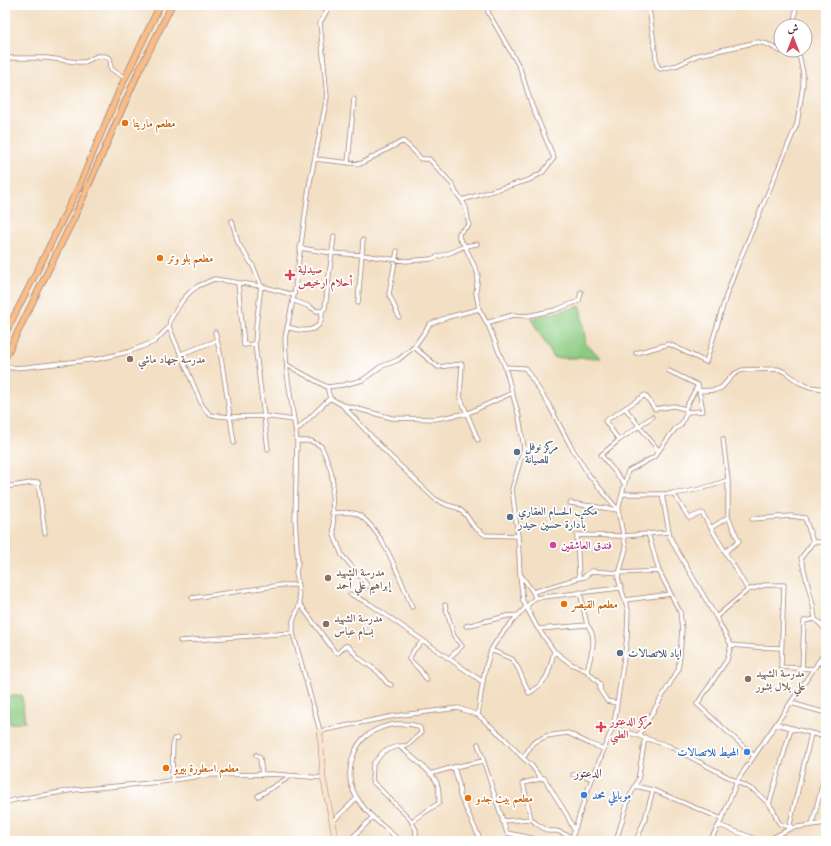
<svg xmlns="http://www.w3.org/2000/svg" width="831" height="846" viewBox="0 0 831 846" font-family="'Libre Caslon Text',Amiri,serif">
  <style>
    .green { fill: #8bca80; stroke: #6a7456 }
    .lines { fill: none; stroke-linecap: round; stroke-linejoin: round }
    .street-casing { stroke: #9e7f77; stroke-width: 5 }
    .secondary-casing { stroke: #9e7f77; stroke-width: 6 }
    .primary-casing { stroke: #9e7f77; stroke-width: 7 }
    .street { stroke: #fff; stroke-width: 3.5 }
    .secondary { stroke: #fce5cf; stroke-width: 5 }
    .primary { stroke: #f8bd88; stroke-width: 5.5 }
    .food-dot { fill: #e8710a; stroke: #fff; stroke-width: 1.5 }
    .health-dot { fill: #e0444e; stroke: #fff; stroke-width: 1.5 }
    .education-dot { fill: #8d6e63; stroke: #fff; stroke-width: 1.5 }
    .service-dot { fill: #5c6f8a; stroke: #fff; stroke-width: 1.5 }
    .hotel-dot { fill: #d1479c; stroke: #fff; stroke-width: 1.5 }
    .shop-dot { fill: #3f7fe0; stroke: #fff; stroke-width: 1.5 }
    .labels { text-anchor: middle; stroke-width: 3.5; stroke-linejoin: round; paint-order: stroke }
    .food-label { font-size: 11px; font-weight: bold; fill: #c56008; stroke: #fff; text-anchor: start }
    .health-label { font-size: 11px; font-weight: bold; fill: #be3a42; stroke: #fff; text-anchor: start }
    .education-label { font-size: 11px; font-weight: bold; fill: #785e54; stroke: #fff; text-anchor: start }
    .service-label { font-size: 11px; font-weight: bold; fill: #4e5e75; stroke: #fff; text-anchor: start }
    .hotel-label { font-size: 11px; font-weight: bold; fill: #b23c85; stroke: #fff; text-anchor: start }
    .shop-label { font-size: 11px; font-weight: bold; fill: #366cbe; stroke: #fff; text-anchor: end }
    .neighbourhood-label { font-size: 12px; fill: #4a1f2b; stroke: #fff }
  </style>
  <rect width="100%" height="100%" fill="#fff"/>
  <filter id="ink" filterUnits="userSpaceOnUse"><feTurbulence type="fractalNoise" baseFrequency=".025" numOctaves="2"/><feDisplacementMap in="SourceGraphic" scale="8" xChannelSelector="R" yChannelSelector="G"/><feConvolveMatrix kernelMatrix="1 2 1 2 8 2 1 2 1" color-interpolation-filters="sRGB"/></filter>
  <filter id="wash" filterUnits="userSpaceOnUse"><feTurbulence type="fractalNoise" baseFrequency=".012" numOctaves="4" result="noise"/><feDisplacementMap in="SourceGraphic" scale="16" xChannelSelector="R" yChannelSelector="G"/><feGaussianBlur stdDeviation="0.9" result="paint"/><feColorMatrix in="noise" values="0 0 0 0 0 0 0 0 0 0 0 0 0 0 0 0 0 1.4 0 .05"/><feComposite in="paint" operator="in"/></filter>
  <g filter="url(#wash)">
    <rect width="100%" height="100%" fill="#f3dfc3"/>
    <path class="green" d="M580 306 586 344 601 358H554L531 319Z
      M22 695 25 722 10 724 6 697Z"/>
  </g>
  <g filter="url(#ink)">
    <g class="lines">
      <defs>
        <path id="street" d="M486 5 489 14 520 68 532 106 554 158 543 172 529 180 462 200 466 208 469 225 459 233V238L465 246 478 274 476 293 479 309 489 327 505 367 519 417 524 448 512 489 518 536 520 574 533 592 535 598
          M617 5 622 9 632 5
          M647 5 650 15 657 65 660 69 678 65 698 55 758 42 767 44 780 51 799 55
          M794 26 796 5
          M5 58H47L77 62H85L97 56H105L110 58 111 69 125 78
          M315 159 360 164 403 141 414 151 421 159H429L452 184 456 193 462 200
          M348 163 354 99
          M232 221 238 243 253 266 261 286 256 326 255 344 268 449
          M300 248 332 253 362 255 406 261 431 259 452 252 465 246 477 244
          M397 251 389 294 399 317
          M238 283 244 345 255 344
          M294 295 285 338 287 373 297 441 295 519 298 563 296 572 300 604 293 621V633L320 731 394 716 458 708 478 715 487 723 503 737 523 758 532 766 539 776 544 778 567 815 574 830
          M292 300 308 306 317 311H322
          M358 303 363 240
          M486 323 513 315 527 316 555 310 579 301 581 292
          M169 327 202 405 210 415 230 417 264 416 294 420
          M287 327C303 332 323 334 322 311L325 308 334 236
          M215 332 221 357 234 443
          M414 347 438 367 462 364 460 397 478 440
          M636 353 669 344 706 362 727 293 738 264 797 124 803 85V73L798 50
          M181 354 216 341
          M287 365 327 387 330 398 342 405 390 456 435 499 447 505 458 508 466 515 474 527 485 535 518 536
          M5 367 13 368 27 367 98 359 128 352 154 342 169 327 170 320 182 301 190 292 198 286 214 279 261 286 294 295 309 187 327 97 320 23 330 5
          M505 367 525 368 549 405 570 445 589 475 618 510 626 548 618 578 628 610 627 638 614 724 587 792 571 841
          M669 371 698 385
          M327 387 343 385 363 380 380 367 398 360 414 347 430 324 448 317 479 309
          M699 391 715 390 721 388 734 374 742 370 778 369 785 372 800 383 810 387 826 389
          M343 405 392 418 435 419 468 413 512 393
          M625 408 659 451
          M687 412 703 411 698 385
          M296 431 330 398
          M619 440 605 421 645 395 655 409 674 406 685 409 698 385
          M297 441H311L321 446 326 457 331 471 333 483 332 494 334 535 342 555 368 586
          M624 483 601 455 619 440 652 417
          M5 487 38 482 45 533
          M673 493 689 518 702 513 748 590 716 617
          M622 494H662L670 537 675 547 716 617 731 645 754 647 781 648
          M662 494C684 494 707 488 728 480L723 439
          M570 503 618 510 628 471 654 457 675 429 681 425 687 412 685 409
          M332 513C339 513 351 511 357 514 382 527 401 581 412 607
          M728 517V480
          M752 519 792 516 805 518 813 542H826
          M711 528 728 517 739 541 725 552
          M648 533 659 571
          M813 542 801 558 813 605 815 619 826 630
          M520 575 523 601 537 627 554 651 571 664 587 671 600 684V690L607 701 617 703
          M579 578 584 577 592 571 619 573 659 571 680 612 682 629 680 656 678 670 639 735
          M748 590 765 585H784L781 667 814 669
          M533 592 579 578 577 535 624 536 669 532
          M580 592 587 625C599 637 590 657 587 671
          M350 594 370 604 483 682
          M192 598 281 585H298
          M625 600 671 594
          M300 604 335 652 338 653 345 646H348L359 658 378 672 387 683 391 685
          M445 605 454 636 462 646 449 658
          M466 626 507 616 519 615
          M539 629 587 625
          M180 641 293 633
          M423 641 414 650 409 659 420 670 427 680
          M731 645 727 660 697 704 754 756
          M491 650 512 659 518 668 529 693C549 681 549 672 554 651
          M818 662 826 664
          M802 668 804 621 815 619
          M791 703 826 713
          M478 715C481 694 483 671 491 651 496 637 524 609 535 598L620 588
          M776 724 826 737
          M612 727 669 746 755 791 769 804 774 811 777 820 780 824 791 828
          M478 744 507 833 532 838
          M399 746H407L421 733 420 728C413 723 406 724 397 724 386 725 375 729 366 736 354 746 347 769 351 784 357 808 382 825 400 841
          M256 755 260 758 262 775
          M523 758 533 743 546 736 568 733 590 744 604 749
          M454 767 459 785 460 796 481 841
          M430 774 454 767 483 761
          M573 775 581 774 592 779
          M172 780 173 742 174 739 178 738
          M635 786 653 790 722 819
          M258 796 291 776
          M5 803 14 800 74 790 161 782 207 775 273 774 323 778
          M769 804 791 729
          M531 819 523 783 544 778
          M502 821 531 819 537 824 548 831H557L572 837
          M332 822 357 798
          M412 823 416 818 439 803C439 795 440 788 436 781 432 772 407 753 399 746L384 751 373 764 372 781 410 819 416 830V841
          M719 825 761 841
          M812 825 826 770
          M791 828 790 824 811 734
          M349 841 373 817
          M616 841 629 798 638 780 645 737
          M636 841 645 819 653 790
          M710 841 722 819 737 781 826 651
          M767 841 791 828 826 823"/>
        <path id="secondary" d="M320 731 323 778 336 841"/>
        <path id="primary" d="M5 334 38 269 80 184 119 91 160 5
          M5 358 75 216 138 73 172 5"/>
      </defs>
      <use href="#street" class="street-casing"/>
      <use href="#secondary" class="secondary-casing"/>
      <use href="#primary" class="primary-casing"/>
      <use href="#street" class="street"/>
      <use href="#secondary" class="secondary"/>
      <use href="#primary" class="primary"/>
    </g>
  </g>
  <g class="food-dot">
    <circle cx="125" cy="123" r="4"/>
    <circle cx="160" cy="258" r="4"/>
    <circle cx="564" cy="604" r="4"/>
    <circle cx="166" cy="768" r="4"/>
    <circle cx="468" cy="798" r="4"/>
  </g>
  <g class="health-dot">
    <path d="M288 269h4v4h4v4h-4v4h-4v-4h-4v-4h4z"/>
    <path d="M599 721h4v4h4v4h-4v4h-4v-4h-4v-4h4z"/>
  </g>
  <g class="education-dot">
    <circle cx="130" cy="359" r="4"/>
    <circle cx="328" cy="578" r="4"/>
    <circle cx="326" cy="624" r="4"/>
    <circle cx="748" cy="679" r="4"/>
  </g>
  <g class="service-dot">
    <circle cx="517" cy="452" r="4"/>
    <circle cx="510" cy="517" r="4"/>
    <circle cx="620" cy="653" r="4"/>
  </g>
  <circle class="hotel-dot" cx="553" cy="545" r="4"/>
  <g class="shop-dot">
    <circle cx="747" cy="752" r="4"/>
    <circle cx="584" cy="795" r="4"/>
  </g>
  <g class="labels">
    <g class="food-label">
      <text x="133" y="127">مطعم ماريتا</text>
      <text x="168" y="262">مطعم بلو وتر</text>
      <text x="572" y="608">مطعم القيصر</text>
      <text x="174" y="772">مطعم اسطورة بيرو</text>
      <text x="476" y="802">مطعم بيت جدو</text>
    </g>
    <g class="health-label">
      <text x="298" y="273">صيدلية<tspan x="298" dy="13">أحلام ارخيص</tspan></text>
      <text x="610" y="725">مركز الدعتور<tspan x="610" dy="13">الطبي</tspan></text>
    </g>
    <g class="education-label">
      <text x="138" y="363">مدرسة جهاد ماشي</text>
      <text x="336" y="576">مدرسة الشهيد<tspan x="336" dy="13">إبراهيم علي أحمد</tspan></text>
      <text x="334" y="622">مدرسة الشهيد<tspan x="334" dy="13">بسام عباس</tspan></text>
      <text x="756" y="677">مدرسة الشهيد<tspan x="756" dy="13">علي بلال بشور</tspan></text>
    </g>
    <g class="service-label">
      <text x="525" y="450">مركز نوفل<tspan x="525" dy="13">للصيانة</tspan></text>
      <text x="518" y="515">مكتب الحسام العقاري<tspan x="518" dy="13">بأدارة حسين حيدر</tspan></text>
      <text x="628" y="657">اياد للاتصالات</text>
    </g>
    <g class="hotel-label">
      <text x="561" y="549">فندق العاشقين</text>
    </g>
    <g class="shop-label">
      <text x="739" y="756">المحيط للاتصالات</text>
      <text x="592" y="799" text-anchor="start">موبايلي محمد</text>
    </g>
    <g class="neighbourhood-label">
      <text x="588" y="777">الدعتور</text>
    </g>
  </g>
  <rect width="831" height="846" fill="none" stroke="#fff" stroke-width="20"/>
  <g transform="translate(793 38)"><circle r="19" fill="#ffffff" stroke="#b7a5aa"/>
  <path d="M0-3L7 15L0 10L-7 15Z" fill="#d1495b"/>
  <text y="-6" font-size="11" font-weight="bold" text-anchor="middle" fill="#4a1f2b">ش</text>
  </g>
</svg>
